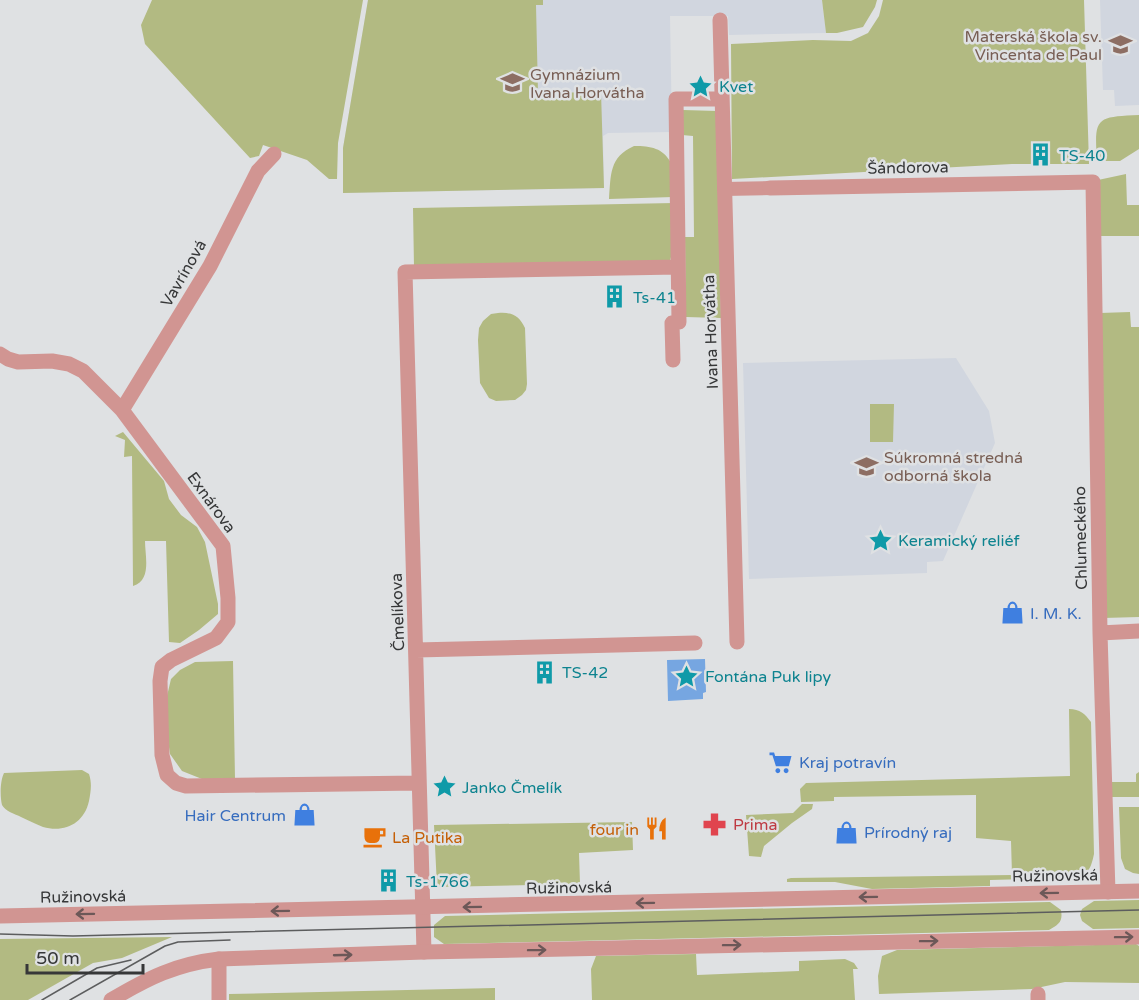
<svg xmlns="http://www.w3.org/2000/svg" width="1139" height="1000" viewBox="0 0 1139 1000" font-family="'Varela Round',sans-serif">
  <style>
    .built { fill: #d1d6df }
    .green { fill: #b2ba82 }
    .water { fill: #76a6e1 }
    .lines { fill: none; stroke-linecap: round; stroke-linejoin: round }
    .pedestrian { stroke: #d19592; stroke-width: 14 }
    .minor { stroke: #d19592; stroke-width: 15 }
    .tertiary { stroke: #d19592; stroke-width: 15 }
    .tram { stroke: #5c5d5e; stroke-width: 1.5 }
    .oneway { stroke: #6c5858 }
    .labels { text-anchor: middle; stroke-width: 5; stroke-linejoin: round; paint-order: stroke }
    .education-label { font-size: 16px; fill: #785e54; stroke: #dfe1e3; text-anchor: start }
    .culture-label { font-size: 16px; fill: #0d838f; stroke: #dfe1e3; text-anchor: start }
    .street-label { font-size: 16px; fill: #363738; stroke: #dfe1e3 }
    .shop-label { font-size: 16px; fill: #366cbe; stroke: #dfe1e3; text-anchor: start }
    .health-label { font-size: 16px; fill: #be3a42; stroke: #dfe1e3; text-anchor: start }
    .food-label { font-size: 16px; fill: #c56008; stroke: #dfe1e3; text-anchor: end }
  </style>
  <rect width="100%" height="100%" fill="#dfe1e3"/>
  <path class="built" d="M368 0H822L826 33 729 35 728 16H670L672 132 608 133 603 136 604 188 343 193V148Z
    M1100 0H1139V105L1115 106 1114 90H1103Z
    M956 358 989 411 995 443 943 561 927 562V573L749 579 743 363Z"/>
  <path class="green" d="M152 0H363L338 143 337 179H329L307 160 263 145 259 156 250 158 145 44 141 25Z
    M368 0H543V5H536L538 93 601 92 604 188 343 193V148Z
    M822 0H877L875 7 863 27 837 33H826Z
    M883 0H1084L1089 164H1012L732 179 731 44 813 40 851 41 868 33 879 16Z
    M683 110 717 111 721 318 686 317 685 237H694L693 136 682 135Z
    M1139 115V149L1120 161H1097C1094 117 1096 117 1139 115Z
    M634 146C651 146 663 148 671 163L673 197 609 199C611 175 609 157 634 146Z
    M1126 174 1127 205H1139V236H1098V180Z
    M674 203 675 237 670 262 414 267 413 208Z
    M1130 312 1131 327H1139V617L1103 618 1100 313Z
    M498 313C511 312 519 315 525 328L527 384 526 390 522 395 515 400 496 401 489 398 480 383 478 340 479 328 483 321 491 314Z
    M870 404H894L893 442H870Z
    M123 432 164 481 169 499 181 515 197 527 205 542 218 604V614L199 630 180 643 169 642 166 541H145C145 556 152 580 133 586L132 456 124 457 125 440 115 436Z
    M233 661 235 779H202L182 771 170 754 168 740 167 696 171 679 180 670 195 662Z
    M1069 709C1080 709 1085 714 1091 722L1094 854C1091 868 1089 874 1075 878L990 880V886L872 889 835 882H787V879L791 878 1012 875 1011 841 976 838V795L834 797V801L801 802 800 789 806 783 1070 776Z
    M82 770 89 774C92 783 91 791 89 801 84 824 64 833 43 827 35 824 28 820 21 817 15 814 5 811 2 805 0 797 0 781 4 773Z
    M1139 772V797H1112L1111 782H1136V774Z
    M802 804H813L812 809 792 823 764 846 761 857 749 856 746 815 793 813Z
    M1119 807H1139V874L1133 873 1125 869 1121 858Z
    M632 822 633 850 579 853 580 884 437 887 434 825Z
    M1139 900V928L1093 929 1082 921 1080 915 1082 909 1094 901Z
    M1050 902 1061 910C1063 922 1059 924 1049 930L444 944 434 937V925L445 916Z
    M172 937 122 958 93 963 28 1000H0V939Z
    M1136 944 1139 946V983L1065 982 1032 989 879 994 878 976 882 956 897 950Z
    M696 954 697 975 799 971V961L845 959 854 963 858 969H853L855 1000H592L591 969 596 956Z
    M495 988V1000H229V994Z"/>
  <path class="water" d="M705 659 706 692 703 693V699L668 701 667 660Z"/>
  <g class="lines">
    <path class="pedestrian" d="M724 189 770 188"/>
    <path class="minor" d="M720 20 737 642
      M770 188 1093 182 1100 633 1108 892
      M0 354 8 359 18 362 52 361 69 364 83 371 122 410 223 546 228 598V622L216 638 171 660 162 667 160 681 162 755 167 775 176 783 186 786 419 783
      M673 360 672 323 679 322 676 99H722
      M122 410 210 266 258 171 274 154
      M1100 633 1139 631
      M416 650 695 643
      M424 952 405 272 678 267
      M219 959V1000
      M1038 994V1000"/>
    <path class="tertiary" d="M0 916 1139 891
      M111 1000C148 978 176 964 219 959L424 952 1139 937"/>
    <path class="tram" d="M0 934 73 936 1139 910
      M42 1000 97 968 131 960
      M70 1000 165 946 178 942 230 940"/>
  </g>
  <defs><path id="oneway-shaft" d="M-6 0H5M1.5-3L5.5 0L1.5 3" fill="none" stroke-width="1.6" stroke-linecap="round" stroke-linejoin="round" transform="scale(1.5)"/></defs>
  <g class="oneway">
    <use href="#oneway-shaft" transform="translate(1049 893) rotate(179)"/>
    <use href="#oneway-shaft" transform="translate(868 897) rotate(179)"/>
    <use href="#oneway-shaft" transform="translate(645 903) rotate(179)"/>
    <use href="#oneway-shaft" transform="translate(472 907) rotate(179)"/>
    <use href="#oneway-shaft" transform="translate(280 911) rotate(179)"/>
    <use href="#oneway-shaft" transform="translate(85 914) rotate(179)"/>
    <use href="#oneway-shaft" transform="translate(1124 937) rotate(-1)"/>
    <use href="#oneway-shaft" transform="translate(929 941) rotate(-1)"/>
    <use href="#oneway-shaft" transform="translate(732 945) rotate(-1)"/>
    <use href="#oneway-shaft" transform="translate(537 950) rotate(-1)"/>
    <use href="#oneway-shaft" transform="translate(343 955) rotate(-2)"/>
  </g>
  <defs>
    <symbol id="school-bare" viewBox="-9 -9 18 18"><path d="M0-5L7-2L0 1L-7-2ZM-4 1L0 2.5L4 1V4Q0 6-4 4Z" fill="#8d6e63" stroke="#dfe1e3" stroke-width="2.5" paint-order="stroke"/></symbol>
    <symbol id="sight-bare" viewBox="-9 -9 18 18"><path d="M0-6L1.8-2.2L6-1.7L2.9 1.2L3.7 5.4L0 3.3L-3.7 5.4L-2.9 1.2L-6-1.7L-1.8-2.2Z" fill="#0f9aa8" stroke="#dfe1e3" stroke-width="2.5" paint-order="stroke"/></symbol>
    <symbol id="building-bare" viewBox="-9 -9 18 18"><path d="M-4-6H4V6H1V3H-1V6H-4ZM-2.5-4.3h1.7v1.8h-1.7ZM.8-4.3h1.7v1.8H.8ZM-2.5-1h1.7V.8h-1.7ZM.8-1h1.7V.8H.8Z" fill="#0f9aa8" stroke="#dfe1e3" stroke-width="2.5" paint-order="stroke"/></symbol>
    <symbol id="shop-bare" viewBox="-9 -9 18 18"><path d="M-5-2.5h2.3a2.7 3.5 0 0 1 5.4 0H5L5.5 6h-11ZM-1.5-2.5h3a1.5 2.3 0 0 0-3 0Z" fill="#3f7fe0" stroke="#dfe1e3" stroke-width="2.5" paint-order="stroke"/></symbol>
    <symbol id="supermarket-bare" viewBox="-9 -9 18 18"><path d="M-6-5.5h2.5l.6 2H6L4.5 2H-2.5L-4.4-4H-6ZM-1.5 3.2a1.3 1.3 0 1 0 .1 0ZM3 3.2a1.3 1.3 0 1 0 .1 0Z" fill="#3f7fe0" stroke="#dfe1e3" stroke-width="2.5" paint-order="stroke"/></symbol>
    <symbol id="pharmacy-bare" viewBox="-9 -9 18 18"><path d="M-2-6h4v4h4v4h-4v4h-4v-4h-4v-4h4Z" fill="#e0444e" stroke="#dfe1e3" stroke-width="2.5" paint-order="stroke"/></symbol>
    <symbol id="restaurant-bare" viewBox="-9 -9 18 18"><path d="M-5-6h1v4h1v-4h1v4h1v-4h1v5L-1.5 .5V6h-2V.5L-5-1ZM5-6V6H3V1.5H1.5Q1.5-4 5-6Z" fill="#e8710a" stroke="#dfe1e3" stroke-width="2.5" paint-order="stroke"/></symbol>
    <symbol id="cafe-bare" viewBox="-9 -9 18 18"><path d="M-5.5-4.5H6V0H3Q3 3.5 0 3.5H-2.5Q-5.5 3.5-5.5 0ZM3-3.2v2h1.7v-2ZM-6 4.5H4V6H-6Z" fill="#e8710a" stroke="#dfe1e3" stroke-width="2.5" paint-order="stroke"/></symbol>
  </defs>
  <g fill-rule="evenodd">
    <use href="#school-bare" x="1104" y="28" width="33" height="33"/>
    <use href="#school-bare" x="496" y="66" width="33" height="33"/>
    <use href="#sight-bare" x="684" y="70" width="33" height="33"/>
    <use href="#building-bare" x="1024" y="138" width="33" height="33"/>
    <use href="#building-bare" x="598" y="280" width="33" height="33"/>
    <use href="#school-bare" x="850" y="450" width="33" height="33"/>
    <use href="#sight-bare" x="864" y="524" width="33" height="33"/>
    <use href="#shop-bare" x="996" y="596" width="33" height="33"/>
    <use href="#building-bare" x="528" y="656" width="33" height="33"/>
    <use href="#sight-bare" x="670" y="660" width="33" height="33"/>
    <use href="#supermarket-bare" x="764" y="746" width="33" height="33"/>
    <use href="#sight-bare" x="428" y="770" width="33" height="33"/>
    <use href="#shop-bare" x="288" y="798" width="33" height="33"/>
    <use href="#pharmacy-bare" x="698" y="808" width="33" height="33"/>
    <use href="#restaurant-bare" x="640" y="812" width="33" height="33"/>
    <use href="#shop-bare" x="830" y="816" width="33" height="33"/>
    <use href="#cafe-bare" x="358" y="820" width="33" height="33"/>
    <use href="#building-bare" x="372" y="864" width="33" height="33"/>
  </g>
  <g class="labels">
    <g class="education-label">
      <text x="1102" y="42" text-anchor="end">Materská škola sv.<tspan x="1102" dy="18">Vincenta de Paul</tspan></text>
      <text x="530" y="80">Gymnázium<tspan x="530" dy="18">Ivana Horvátha</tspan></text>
      <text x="884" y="463">Súkromná stredná<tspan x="884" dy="18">odborná škola</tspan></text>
    </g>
    <g class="culture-label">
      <text x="719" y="92">Kvet</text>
      <text x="1059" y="161">TS-40</text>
      <text x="633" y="303">Ts-41</text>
      <text x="898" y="546">Keramický reliéf</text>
      <text x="562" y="678">TS-42</text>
      <text x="705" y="682">Fontána Puk lipy</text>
      <text x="462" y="793">Janko Čmelík</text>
      <text x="406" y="887">Ts-1766</text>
    </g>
    <g class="street-label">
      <text transform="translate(908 167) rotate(-1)" y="6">Šándorova</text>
      <text transform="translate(183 273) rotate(-60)" y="6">Vavrínová</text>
      <text transform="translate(710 332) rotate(-92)" y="6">Ivana Horvátha</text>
      <text transform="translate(212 502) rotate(54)" y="6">Exnárova</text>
      <text transform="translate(1080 538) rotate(-91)" y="6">Chlumeckého</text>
      <text transform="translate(397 612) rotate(-92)" y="6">Čmelíkova</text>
      <text transform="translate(1055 875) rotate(-1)" y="6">Ružinovská</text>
      <text transform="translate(569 887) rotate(-1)" y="6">Ružinovská</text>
      <text transform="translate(83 896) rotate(-1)" y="6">Ružinovská</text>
    </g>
    <g class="shop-label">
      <text x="1030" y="619">I. M. K.</text>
      <text x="799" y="768">Kraj potravín</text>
      <text x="286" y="821" text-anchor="end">Hair Centrum</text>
      <text x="864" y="838">Prírodný raj</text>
    </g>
    <g class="health-label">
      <text x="733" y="830">Prima</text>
    </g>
    <g class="food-label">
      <text x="639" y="835">four in</text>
      <text x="392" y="843" text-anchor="start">La Putika</text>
    </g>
  </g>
  <path d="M27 964v9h116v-9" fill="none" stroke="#363738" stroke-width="3"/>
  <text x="36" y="964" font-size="18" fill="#363738" stroke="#dfe1e3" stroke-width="4.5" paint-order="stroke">50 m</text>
</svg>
